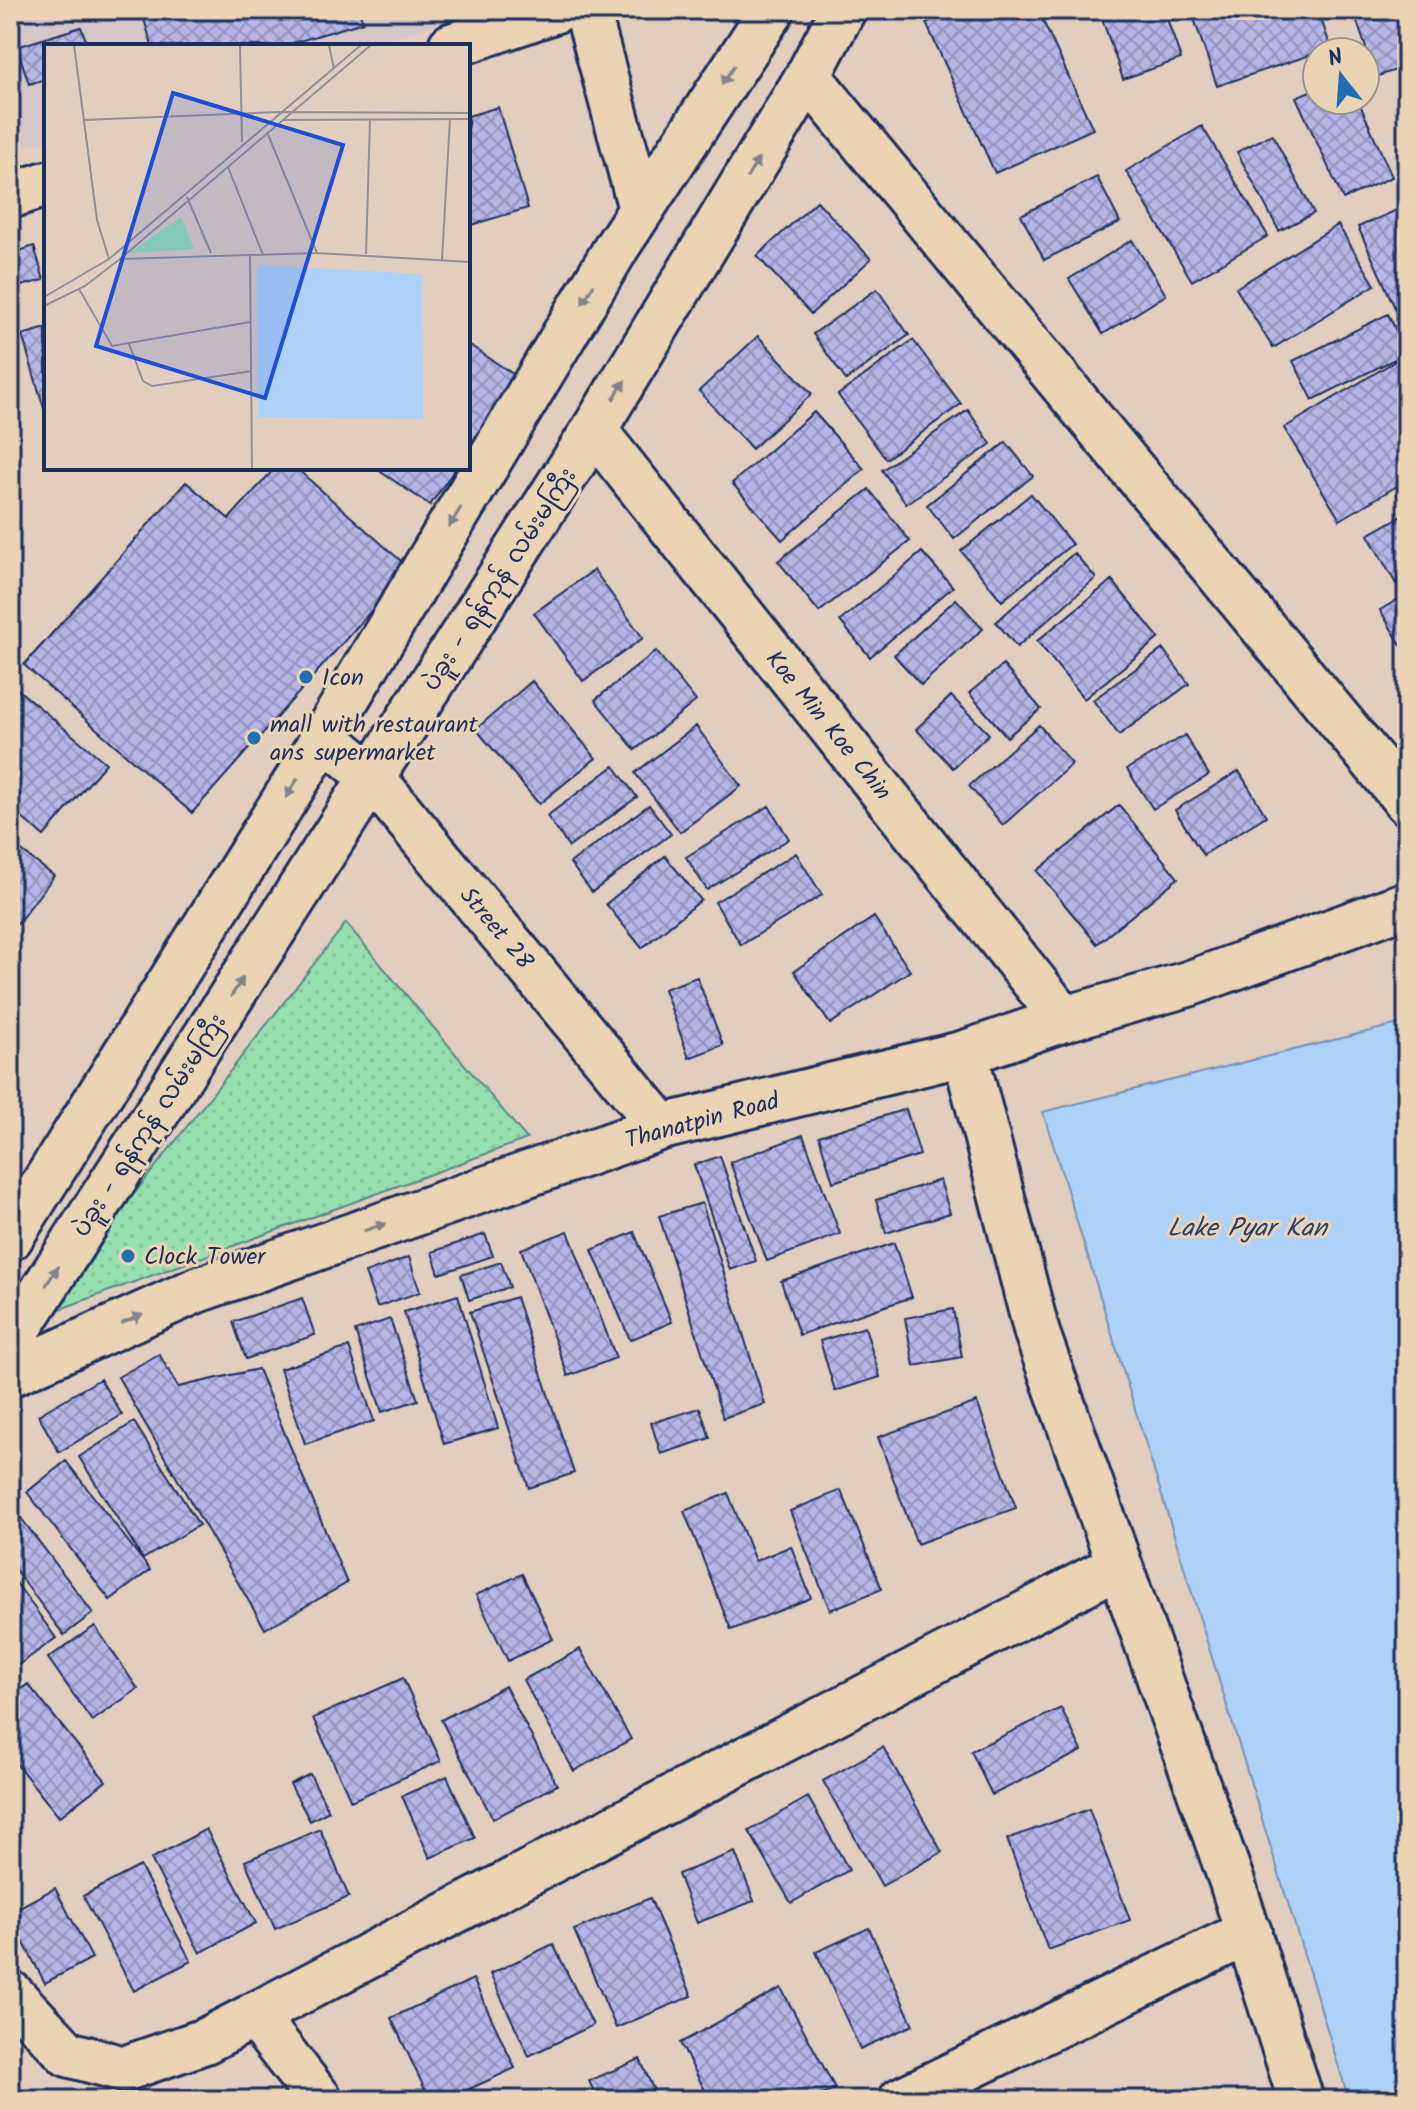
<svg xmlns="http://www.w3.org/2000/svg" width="1417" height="2110" viewBox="0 0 1417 2110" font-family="Kalam,'Noto Sans Myanmar',sans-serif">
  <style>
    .built { fill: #d5c6ca }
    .park { fill: url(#park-dots); stroke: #588786; stroke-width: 2 }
    .water { fill: #aed2f7; stroke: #7391ba; stroke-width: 2 }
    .building { fill: url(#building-cross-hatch); stroke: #1b2f5e; stroke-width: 2 }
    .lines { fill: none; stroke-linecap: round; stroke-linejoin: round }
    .minor-casing { stroke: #1b2f5e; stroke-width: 50 }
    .major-casing { stroke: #1b2f5e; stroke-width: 50 }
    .highway-casing { stroke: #1b2f5e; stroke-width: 50 }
    .minor { stroke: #ebd4b4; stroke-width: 44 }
    .major { stroke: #ebd4b4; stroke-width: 44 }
    .highway { stroke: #ebd4b4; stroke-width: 44 }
    .oneway { fill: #838289 }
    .poi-dot { fill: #1f6fb2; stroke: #ebd4b4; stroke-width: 3 }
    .labels { text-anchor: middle; stroke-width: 6; stroke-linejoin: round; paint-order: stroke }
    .street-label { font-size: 24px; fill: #1b2f5e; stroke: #ebd4b4 }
    .poi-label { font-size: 24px; fill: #1b2f5e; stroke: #ebd4b4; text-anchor: start }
    .water-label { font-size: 26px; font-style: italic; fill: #2a3f6d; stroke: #ebd4b4 }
    .inset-road { fill: none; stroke: #928e98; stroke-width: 2 }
    .view { fill: #1d4ed8; fill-opacity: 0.15; stroke: #1d4ed8; stroke-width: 4 }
    .inset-edge { fill: none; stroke: #1b2f5e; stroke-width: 4 }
  </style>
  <defs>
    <pattern id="park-dots" width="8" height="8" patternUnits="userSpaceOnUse" patternTransform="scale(2)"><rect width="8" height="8" fill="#96dfae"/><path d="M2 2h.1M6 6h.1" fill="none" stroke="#81c098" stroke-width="1.8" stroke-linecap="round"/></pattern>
    <pattern id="building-cross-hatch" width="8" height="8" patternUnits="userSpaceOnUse" patternTransform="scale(2)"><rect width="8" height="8" fill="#b8b5e7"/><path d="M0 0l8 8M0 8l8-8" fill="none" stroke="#9594be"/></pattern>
  </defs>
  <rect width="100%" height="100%" fill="#e1cebe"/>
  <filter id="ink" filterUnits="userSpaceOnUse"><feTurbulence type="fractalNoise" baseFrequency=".0125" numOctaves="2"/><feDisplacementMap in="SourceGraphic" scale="16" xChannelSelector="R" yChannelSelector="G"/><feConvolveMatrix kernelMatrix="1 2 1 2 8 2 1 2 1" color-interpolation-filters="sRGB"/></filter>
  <g filter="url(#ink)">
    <path class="built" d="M10 10H486L365 46H46V141L10 152Z"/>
    <path class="park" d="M346 923 527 1139 38 1317Z"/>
    <path class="water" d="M1407 1022V2100H1349L1043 1112Z"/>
    <path class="building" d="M149 10H359L363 22 283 46H152L142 12Z
      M955 10H1038L1093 129 995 173 926 23Z
      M1099 10H1164L1181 59 1123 79Z
      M1191 10H1318L1331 48 1217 86Z
      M1353 10H1403L1407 21V66L1376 77Z
      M81 27 88 46H46V79L29 84 17 47Z
      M1317 88V100H1358L1392 177 1343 199 1296 97Z
      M498 107 528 208 468 226V116Z
      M1202 126 1268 236 1192 281 1126 171Z
      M1272 134 1314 213 1279 231 1237 152Z
      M1097 177 1120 222 1044 260 1021 215Z
      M817 201 871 259 811 314 757 256Z
      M1399 209 1407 228V320L1402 323 1358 227Z
      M1338 225 1375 285 1273 348 1236 288Z
      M1132 240 1166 295 1103 334 1069 279Z
      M34 246 44 280 10 289V254Z
      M877 289 909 335 846 380 813 334Z
      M1388 314 1407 353 1313 400 1293 361Z
      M46 328V415L22 335Z
      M758 336 812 394 752 449 699 391Z
      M913 340 961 404 886 459 838 395Z
      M468 344 519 378 468 452Z
      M1407 354V480L1340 520 1284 428Z
      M968 410 991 444 906 504 882 470Z
      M814 412 864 469 782 540 732 483Z
      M1006 442 1033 476 954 539 927 505Z
      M275 468H296L409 568 192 813 24 665 186 482 229 519Z
      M375 468H454L455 469 430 505Z
      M869 489 910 541 819 612 778 561Z
      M1031 494 1072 544 1002 601 961 551Z
      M1407 513V578L1396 584 1368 535Z
      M922 552 953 587 870 657 840 621Z
      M1074 553 1096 578 1017 647 996 622Z
      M594 570 643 638 583 681 534 613Z
      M1112 580 1159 638 1084 699 1037 641Z
      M1407 594V655L1380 610Z
      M956 599 983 629 921 685 894 655Z
      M1163 649 1189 684 1119 735 1093 700Z
      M656 651 696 701 635 750 595 700Z
      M1003 665 1041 709 1007 737 969 693Z
      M532 681 596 758 539 804 476 729Z
      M10 683 106 763 44 836 10 808Z
      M951 696 989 734 953 768 916 729Z
      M1039 725 1072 764 1003 825 969 786Z
      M696 726 741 786 680 832 635 773Z
      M1185 735 1209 775 1153 809 1127 769Z
      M614 766 637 797 569 847 547 816Z
      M1239 771 1266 816 1203 855 1175 810Z
      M649 805 671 834 592 892 570 863Z
      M1119 805 1178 878 1097 944 1037 871Z
      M769 806 789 839 707 890 686 857Z
      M10 842 54 876 10 933Z
      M796 853 822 895 741 945 715 902Z
      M665 856 701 900 642 948 606 904Z
      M874 917 910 971 830 1024 794 971Z
      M697 977 723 1045 689 1058 664 989Z
      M906 1109 920 1155 833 1182 819 1136Z
      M803 1135 840 1234 767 1261 730 1162Z
      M720 1156 756 1261 730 1270 694 1165Z
      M940 1180 950 1213 886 1233 876 1200Z
      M702 1203 765 1404 723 1418 659 1216Z
      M568 1231 616 1358 568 1376 521 1249Z
      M634 1232 672 1322 630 1340 592 1250Z
      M485 1234 493 1256 439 1274 432 1252Z
      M894 1243 912 1297 799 1335 781 1281Z
      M409 1257 420 1292 377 1307 365 1273Z
      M501 1262 510 1287 469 1300 461 1275Z
      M458 1295 498 1428 444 1444 404 1312Z
      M516 1297 574 1473 529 1488 470 1312Z
      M302 1298 315 1335 246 1359 233 1322Z
      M953 1309 962 1357 914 1366 905 1318Z
      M390 1319 418 1400 382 1412 355 1331Z
      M865 1327 880 1377 835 1391 820 1341Z
      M349 1347 374 1421 305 1444 280 1369Z
      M159 1354 178 1387 258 1369 347 1583 265 1629 118 1377Z
      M100 1379 122 1415 59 1452 38 1415Z
      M977 1402 1016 1508 917 1544 878 1437Z
      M700 1408 710 1438 661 1454 651 1423Z
      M134 1422 199 1525 143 1559 79 1457Z
      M66 1461 150 1570 110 1600 27 1492Z
      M841 1490 882 1589 830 1610 790 1511Z
      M728 1493 755 1561 791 1546 811 1598 731 1630 684 1511Z
      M15 1510 93 1613 64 1635 10 1563V1514Z
      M522 1574 553 1639 508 1661 476 1595Z
      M12 1577 56 1638 10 1671V1578Z
      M95 1626 138 1689 92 1721 48 1658Z
      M580 1649 631 1739 574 1771 523 1680Z
      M403 1678 441 1761 351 1801 313 1718Z
      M28 1684 106 1781 59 1817 10 1756V1698Z
      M505 1686 557 1785 493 1819 441 1720Z
      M1061 1708 1082 1751 992 1795 971 1751Z
      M883 1747 942 1852 882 1886 823 1781Z
      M310 1774 329 1811 310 1821 290 1784Z
      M447 1776 475 1838 430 1858 402 1796Z
      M808 1797 849 1870 791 1903 749 1831Z
      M1089 1809 1130 1920 1048 1950 1007 1839Z
      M206 1829 256 1923 200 1953 151 1859Z
      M320 1829 349 1897 275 1929 245 1861Z
      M735 1852 754 1901 697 1923 678 1874Z
      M140 1866 191 1961 134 1991 83 1896Z
      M55 1888 92 1958 45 1983 10 1917V1912Z
      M650 1898 692 1996 616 2028 574 1930Z
      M869 1928 913 2025 860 2049 816 1952Z
      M553 1944 593 2025 529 2056 490 1974Z
      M473 1979 515 2068 446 2100H430L391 2018Z
      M781 1988 835 2088 813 2100H710L680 2043Z
      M640 2059 658 2100H598L589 2081Z"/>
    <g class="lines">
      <defs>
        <path id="minor" d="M587 10 641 209
          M451 46 556 10
          M808 76 1407 802
          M10 196 46 184
          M594 430 1064 1019
          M324 737 372 777 662 1127
          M965 1053 1037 1333 1232 1882 1301 2100
          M10 1993 68 2054 124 2069 205 2041 1119 1565
          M254 2015 320 2100
          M901 2100 1249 1932"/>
        <path id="major" d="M10 1374 197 1290 662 1127 965 1053 1064 1019 1188 984 1407 904"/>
        <path id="highway" d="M10 1238 324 737 618 245 772 10
          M10 1342 594 430 808 76 843 10"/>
      </defs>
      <use href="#minor" class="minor-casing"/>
      <use href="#major" class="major-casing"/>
      <use href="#highway" class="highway-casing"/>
      <use href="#minor" class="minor"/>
      <use href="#major" class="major"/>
      <use href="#highway" class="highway"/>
    </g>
    <defs><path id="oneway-solid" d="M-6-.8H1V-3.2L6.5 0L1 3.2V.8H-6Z" transform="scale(2)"/></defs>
    <g class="oneway">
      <use href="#oneway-solid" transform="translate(728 75) rotate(123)"/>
      <use href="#oneway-solid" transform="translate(753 168) rotate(-59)"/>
      <use href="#oneway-solid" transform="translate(588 294) rotate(121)"/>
      <use href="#oneway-solid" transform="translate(619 390) rotate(-58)"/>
      <use href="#oneway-solid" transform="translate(455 517) rotate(121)"/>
      <use href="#oneway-solid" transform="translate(292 788) rotate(122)"/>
      <use href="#oneway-solid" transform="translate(237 987) rotate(-57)"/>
      <use href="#oneway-solid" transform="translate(375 1227) rotate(-19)"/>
      <use href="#oneway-solid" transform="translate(52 1276) rotate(-57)"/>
      <use href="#oneway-solid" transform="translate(132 1319) rotate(-24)"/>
    </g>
  </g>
  <g class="poi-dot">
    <circle cx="306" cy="677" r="8"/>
    <circle cx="254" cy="738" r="8"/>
    <circle cx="128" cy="1256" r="8"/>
  </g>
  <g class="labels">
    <g class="street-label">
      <text transform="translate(499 579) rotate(-57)" y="8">ပဲခူး - ရန်ကုန် လမ်းမကြီး</text>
      <text transform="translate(829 725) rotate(51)" y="8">Koe Min Koe Chin</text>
      <text transform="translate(497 928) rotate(50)" y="8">Street 28</text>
      <text transform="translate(702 1120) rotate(-15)" y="8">Thanatpin Road</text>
      <text transform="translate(149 1125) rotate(-57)" y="8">ပဲခူး - ရန်ကုန် လမ်းမကြီး</text>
    </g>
    <g class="poi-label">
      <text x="322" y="685">Icon</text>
      <text x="270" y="732">mall with restaurant<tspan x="270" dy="28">ans supermarket</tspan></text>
      <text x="144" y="1264">Clock Tower</text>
    </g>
    <g class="water-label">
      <text x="1247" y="1236">Lake Pyar Kan</text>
    </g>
  </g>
  <g transform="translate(44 44)">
    <rect width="426" height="426" fill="#e1cebe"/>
    <path d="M137 173 150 205 85 209Z" fill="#96dfae"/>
    <path d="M213 221 378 230 379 375 214 373Z" fill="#aed2f7"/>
    <path class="inset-road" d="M30 1 53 176 65 215M196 1 198 98M285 1 290 25M39 76 234 68 426 69M239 76 426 75M223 88 273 209M184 123 219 211M143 153 167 209M322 210 326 76M206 211 208 425M77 215 273 209 426 218M398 216 406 75M35 245 68 302 206 278M0 253 65 215 317 1M0 262 41 242 76 215 327 1M85 300 99 337 108 342 208 327"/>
    <path class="view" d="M129 49 299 101 221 354 52 302Z"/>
    <rect width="426" height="426" class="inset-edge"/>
  </g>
  <rect width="1417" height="2110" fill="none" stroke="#ebd4b4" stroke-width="40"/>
  <rect x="20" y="20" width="1377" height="2070" fill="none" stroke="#1b2f5e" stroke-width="3" filter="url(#ink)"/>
  <g transform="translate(1341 76) rotate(343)"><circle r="38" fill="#ebd4b4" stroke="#989292" stroke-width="2"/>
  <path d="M0-6L14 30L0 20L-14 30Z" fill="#1f6fb2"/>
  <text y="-12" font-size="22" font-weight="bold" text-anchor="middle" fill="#1b2f5e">N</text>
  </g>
</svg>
